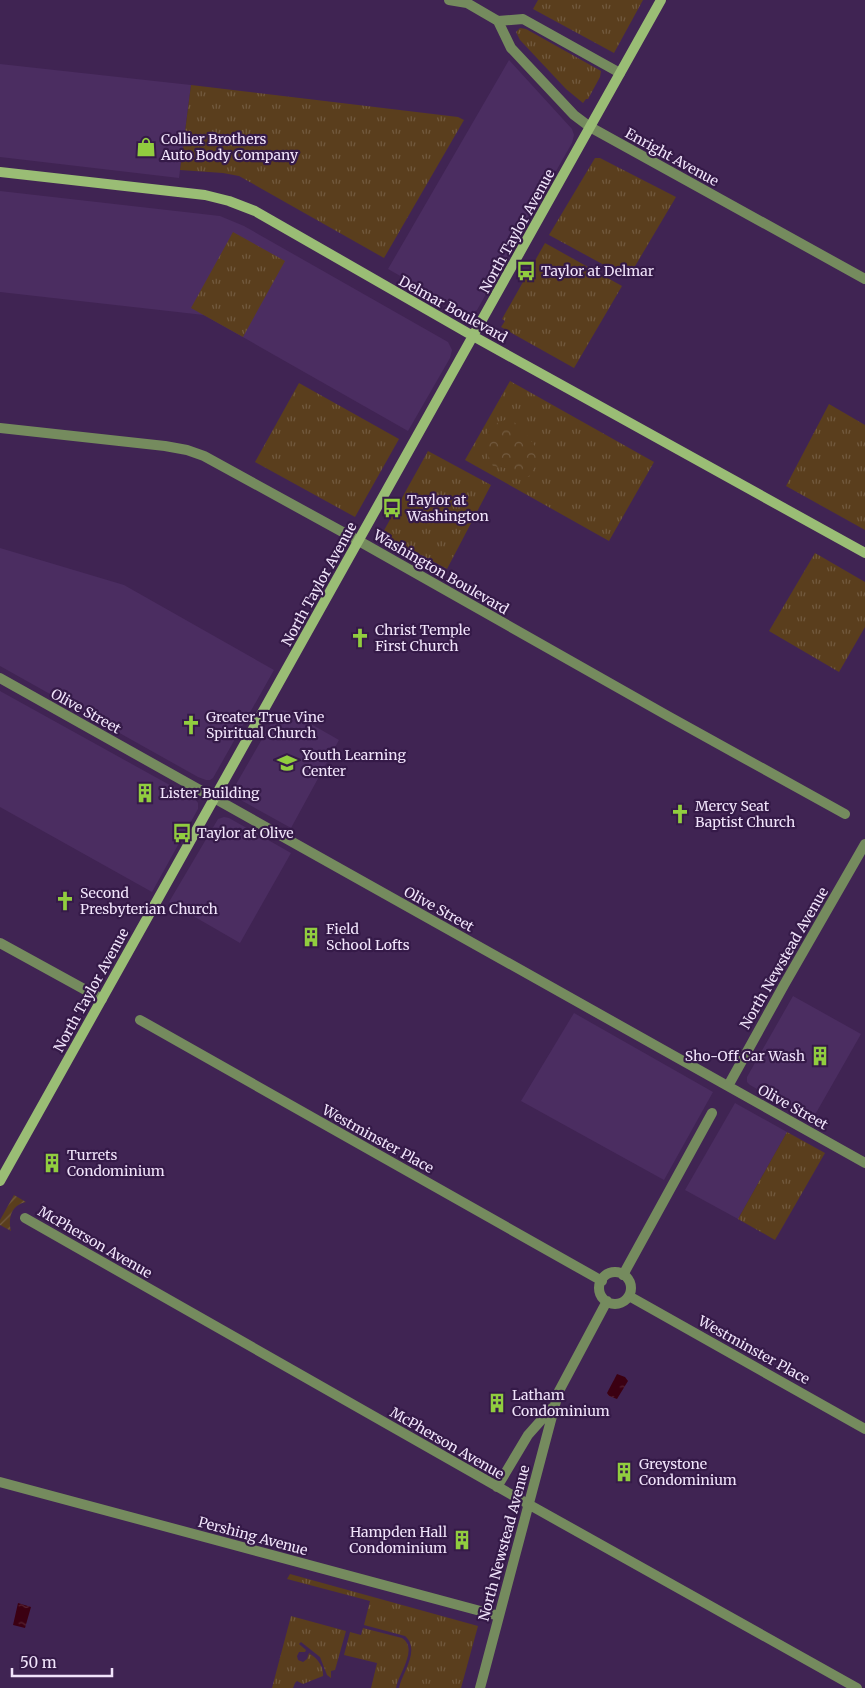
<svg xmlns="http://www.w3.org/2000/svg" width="865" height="1688" viewBox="0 0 865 1688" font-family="Merriweather,serif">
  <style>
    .built { fill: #4b2d61 }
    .grass { fill: url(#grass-tufts) }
    .forest { fill: url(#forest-crowns) }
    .garden { fill: url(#garden-furrows) }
    .water { fill: url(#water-ripples) }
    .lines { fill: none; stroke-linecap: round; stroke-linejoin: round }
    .street { stroke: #758b5e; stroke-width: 10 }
    .secondary { stroke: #9abd75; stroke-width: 10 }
    .labels { text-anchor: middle; stroke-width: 4.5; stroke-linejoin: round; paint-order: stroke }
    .poi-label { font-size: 14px; fill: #f1e4fb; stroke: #351a48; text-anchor: start }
    .street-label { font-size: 14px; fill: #f1e4fb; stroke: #351a48 }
  </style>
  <defs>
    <pattern id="grass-tufts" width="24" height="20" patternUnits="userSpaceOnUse" patternTransform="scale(1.25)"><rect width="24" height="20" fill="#5a3e1d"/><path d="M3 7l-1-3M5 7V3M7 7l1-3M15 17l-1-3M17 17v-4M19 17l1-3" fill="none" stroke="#725a3f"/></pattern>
    <pattern id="forest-crowns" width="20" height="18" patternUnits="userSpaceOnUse" patternTransform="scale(1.25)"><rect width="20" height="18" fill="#5a3e1d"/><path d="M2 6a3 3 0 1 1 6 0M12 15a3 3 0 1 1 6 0" fill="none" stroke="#725a3f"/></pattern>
    <pattern id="garden-furrows" width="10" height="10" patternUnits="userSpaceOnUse" patternTransform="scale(1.25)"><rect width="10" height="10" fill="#5a3e1d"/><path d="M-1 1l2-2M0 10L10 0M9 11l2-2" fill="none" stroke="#725a3f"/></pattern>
    <pattern id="water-ripples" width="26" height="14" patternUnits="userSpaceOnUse" patternTransform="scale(1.25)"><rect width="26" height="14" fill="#3b0012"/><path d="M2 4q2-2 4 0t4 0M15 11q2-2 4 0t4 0" fill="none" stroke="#582535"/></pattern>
  </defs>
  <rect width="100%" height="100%" fill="#402453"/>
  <path class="built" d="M509 60 572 129 574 135 572 143 477 310 471 313H465L388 269Z
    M0 64 191 85 179 178 0 157Z
    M0 191 220 216 244 226 448 342 452 350 450 358 408 431 204 315 0 292Z
    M0 548 124 585 274 670 213 778 210 780H206L198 777 0 666Z
    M0 691 195 799 198 803V809L152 892 0 807Z
    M282 710 288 711 339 740 291 828 237 798 234 790 235 786 277 713Z
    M224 817 229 818 291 853 240 943 169 902 218 819Z
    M793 996 861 1034 812 1120 750 1085 747 1082V1077Z
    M574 1013 713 1092 664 1180 521 1101Z
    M735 1103 787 1132 738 1219 685 1190Z"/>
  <path class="grass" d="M538 0H643L614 53 533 9Z
    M520 28 526 29 601 71 600 77 588 99H586L583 103 566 89 520 40 516 32Z
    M191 85 458 117 464 120 384 258 239 176 223 173 180 170Z
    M595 158H600L676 197 628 278 549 235Z
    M233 232 285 261 243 337 191 308Z
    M545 243 622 286 574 368 501 327 505 321 502 319Z
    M510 381 654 462 609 541 465 460Z
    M299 383 399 439 355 517 255 462Z
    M829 404 865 425V530L786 486Z
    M428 451 491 485 447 569 382 534Z
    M815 553 865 582V627L839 672 769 631Z
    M787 1132 825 1153 775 1240 738 1219Z
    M290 1574 478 1626 461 1688H399C402 1673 421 1650 405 1636L364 1625 370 1601 287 1579Z
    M291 1616 346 1631 335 1670 331 1671V1678L327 1675 320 1657 301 1642 299 1644 306 1650 305 1652H299L297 1656 298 1660 303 1662 307 1659 309 1653C317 1658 324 1666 323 1676L303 1684 297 1681 295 1683 293 1688H272Z
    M363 1628 402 1638C419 1649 398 1674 396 1688H371L377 1663 344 1655 350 1632 361 1635Z"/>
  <path class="forest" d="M509 419 520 426 540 453 536 465 529 477H517L505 468 493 466C487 454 480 435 494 425 498 422 504 420 509 419Z"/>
  <path class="garden" d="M14 1195 26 1202C11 1205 8 1218 11 1231L0 1225V1220Z"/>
  <path class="water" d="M617 1374 625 1377 628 1381 617 1399 609 1396 607 1393Z
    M18 1603 31 1607 25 1628 13 1625Z"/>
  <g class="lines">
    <path class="street" d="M449 0 467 3 498 21 523 19 620 73
      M498 21 511 48 574 115 590 127 865 279
      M0 428 165 446 187 450 204 456 359 541 668 716 845 814
      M0 678 865 1163
      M0 943 102 999
      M140 1020 602 1281
      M728 1086 784 985 865 844
      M25 1218 528 1504 857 1688
      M599 1288a16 16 0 1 1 32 0a16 16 0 1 1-32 0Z
      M623 1275 712 1113
      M629 1296 865 1429
      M0 1482 499 1616
      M497 1487 528 1435 552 1408
      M480 1688 555 1405 559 1391 607 1301"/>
    <path class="secondary" d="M0 172 205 195 229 201 255 211 473 336 865 553
      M0 1181 661 0"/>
  </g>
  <defs>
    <symbol id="shop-bare" viewBox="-9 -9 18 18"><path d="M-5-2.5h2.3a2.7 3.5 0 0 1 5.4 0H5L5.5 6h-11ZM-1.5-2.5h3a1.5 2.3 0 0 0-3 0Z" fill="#91cd3f" stroke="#351a48" stroke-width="2.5" paint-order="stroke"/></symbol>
    <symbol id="bus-bare" viewBox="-9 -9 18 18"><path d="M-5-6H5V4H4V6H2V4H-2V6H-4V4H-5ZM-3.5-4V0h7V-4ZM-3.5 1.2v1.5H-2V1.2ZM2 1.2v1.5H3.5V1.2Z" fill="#91cd3f" stroke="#351a48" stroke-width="2.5" paint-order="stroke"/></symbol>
    <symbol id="church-bare" viewBox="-9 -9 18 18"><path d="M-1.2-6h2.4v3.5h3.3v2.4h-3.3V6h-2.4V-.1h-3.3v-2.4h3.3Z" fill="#91cd3f" stroke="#351a48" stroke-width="2.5" paint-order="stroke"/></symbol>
    <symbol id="school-bare" viewBox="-9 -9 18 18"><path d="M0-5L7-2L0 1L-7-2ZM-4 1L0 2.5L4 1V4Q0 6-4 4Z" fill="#91cd3f" stroke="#351a48" stroke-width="2.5" paint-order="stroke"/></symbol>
    <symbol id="building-bare" viewBox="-9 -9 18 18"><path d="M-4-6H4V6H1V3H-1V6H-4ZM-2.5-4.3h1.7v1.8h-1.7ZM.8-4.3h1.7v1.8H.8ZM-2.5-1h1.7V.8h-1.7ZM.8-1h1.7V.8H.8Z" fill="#91cd3f" stroke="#351a48" stroke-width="2.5" paint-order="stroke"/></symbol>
  </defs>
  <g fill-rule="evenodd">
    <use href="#shop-bare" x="132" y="133" width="28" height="28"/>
    <use href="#bus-bare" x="512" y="257" width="28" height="28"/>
    <use href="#bus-bare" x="378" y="494" width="28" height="28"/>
    <use href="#church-bare" x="346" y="624" width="28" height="28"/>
    <use href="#church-bare" x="177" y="711" width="28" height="28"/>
    <use href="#school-bare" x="273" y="749" width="28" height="28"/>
    <use href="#building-bare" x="131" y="779" width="28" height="28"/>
    <use href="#church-bare" x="666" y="800" width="28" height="28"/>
    <use href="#bus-bare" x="168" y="819" width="28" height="28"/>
    <use href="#church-bare" x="51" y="887" width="28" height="28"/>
    <use href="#building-bare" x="297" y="923" width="28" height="28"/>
    <use href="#building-bare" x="806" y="1042" width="28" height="28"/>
    <use href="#building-bare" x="38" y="1149" width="28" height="28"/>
    <use href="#building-bare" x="483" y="1389" width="28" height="28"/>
    <use href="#building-bare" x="610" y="1458" width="28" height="28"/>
    <use href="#building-bare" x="448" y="1526" width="28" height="28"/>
  </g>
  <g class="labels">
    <g class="poi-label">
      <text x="161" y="144">Collier Brothers<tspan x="161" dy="16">Auto Body Company</tspan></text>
      <text x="541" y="276">Taylor at Delmar</text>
      <text x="407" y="505">Taylor at<tspan x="407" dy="16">Washington</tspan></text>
      <text x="375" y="635">Christ Temple<tspan x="375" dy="16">First Church</tspan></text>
      <text x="206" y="722">Greater True Vine<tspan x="206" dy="16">Spiritual Church</tspan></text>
      <text x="302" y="760">Youth Learning<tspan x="302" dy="16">Center</tspan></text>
      <text x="160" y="798">Lister Building</text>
      <text x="695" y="811">Mercy Seat<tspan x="695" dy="16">Baptist Church</tspan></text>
      <text x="197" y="838">Taylor at Olive</text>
      <text x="80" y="898">Second<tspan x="80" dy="16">Presbyterian Church</tspan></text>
      <text x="326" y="934">Field<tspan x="326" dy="16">School Lofts</tspan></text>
      <text x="805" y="1061" text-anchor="end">Sho-Off Car Wash</text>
      <text x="67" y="1160">Turrets<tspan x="67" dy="16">Condominium</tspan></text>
      <text x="512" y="1400">Latham<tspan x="512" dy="16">Condominium</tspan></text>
      <text x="639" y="1469">Greystone<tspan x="639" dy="16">Condominium</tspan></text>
      <text x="447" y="1537" text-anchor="end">Hampden Hall<tspan x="447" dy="16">Condominium</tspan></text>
    </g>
    <g class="street-label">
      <text transform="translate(672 157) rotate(29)" y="5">Enright Avenue</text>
      <text transform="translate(517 231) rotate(-61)" y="5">North Taylor Avenue</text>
      <text transform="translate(453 309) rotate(29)" y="5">Delmar Boulevard</text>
      <text transform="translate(441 572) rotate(30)" y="5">Washington Boulevard</text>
      <text transform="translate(319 584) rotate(-61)" y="5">North Taylor Avenue</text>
      <text transform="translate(86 711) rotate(29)" y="5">Olive Street</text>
      <text transform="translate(439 909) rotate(29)" y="5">Olive Street</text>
      <text transform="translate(784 958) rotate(-60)" y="5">North Newstead Avenue</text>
      <text transform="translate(91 990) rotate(-61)" y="5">North Taylor Avenue</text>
      <text transform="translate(793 1107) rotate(29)" y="5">Olive Street</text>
      <text transform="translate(378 1139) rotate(29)" y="5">Westminster Place</text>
      <text transform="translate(95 1242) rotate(30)" y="5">McPherson Avenue</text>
      <text transform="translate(754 1350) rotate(29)" y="5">Westminster Place</text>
      <text transform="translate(447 1443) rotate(30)" y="5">McPherson Avenue</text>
      <text transform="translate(253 1536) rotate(15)" y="5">Pershing Avenue</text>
      <text transform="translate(504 1543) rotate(-75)" y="5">North Newstead Avenue</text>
    </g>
  </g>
  <path d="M12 1668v8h100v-8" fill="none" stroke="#f1e4fb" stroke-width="2.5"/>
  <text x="20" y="1668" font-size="15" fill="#f1e4fb" stroke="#351a48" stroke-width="4" paint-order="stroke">50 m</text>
</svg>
